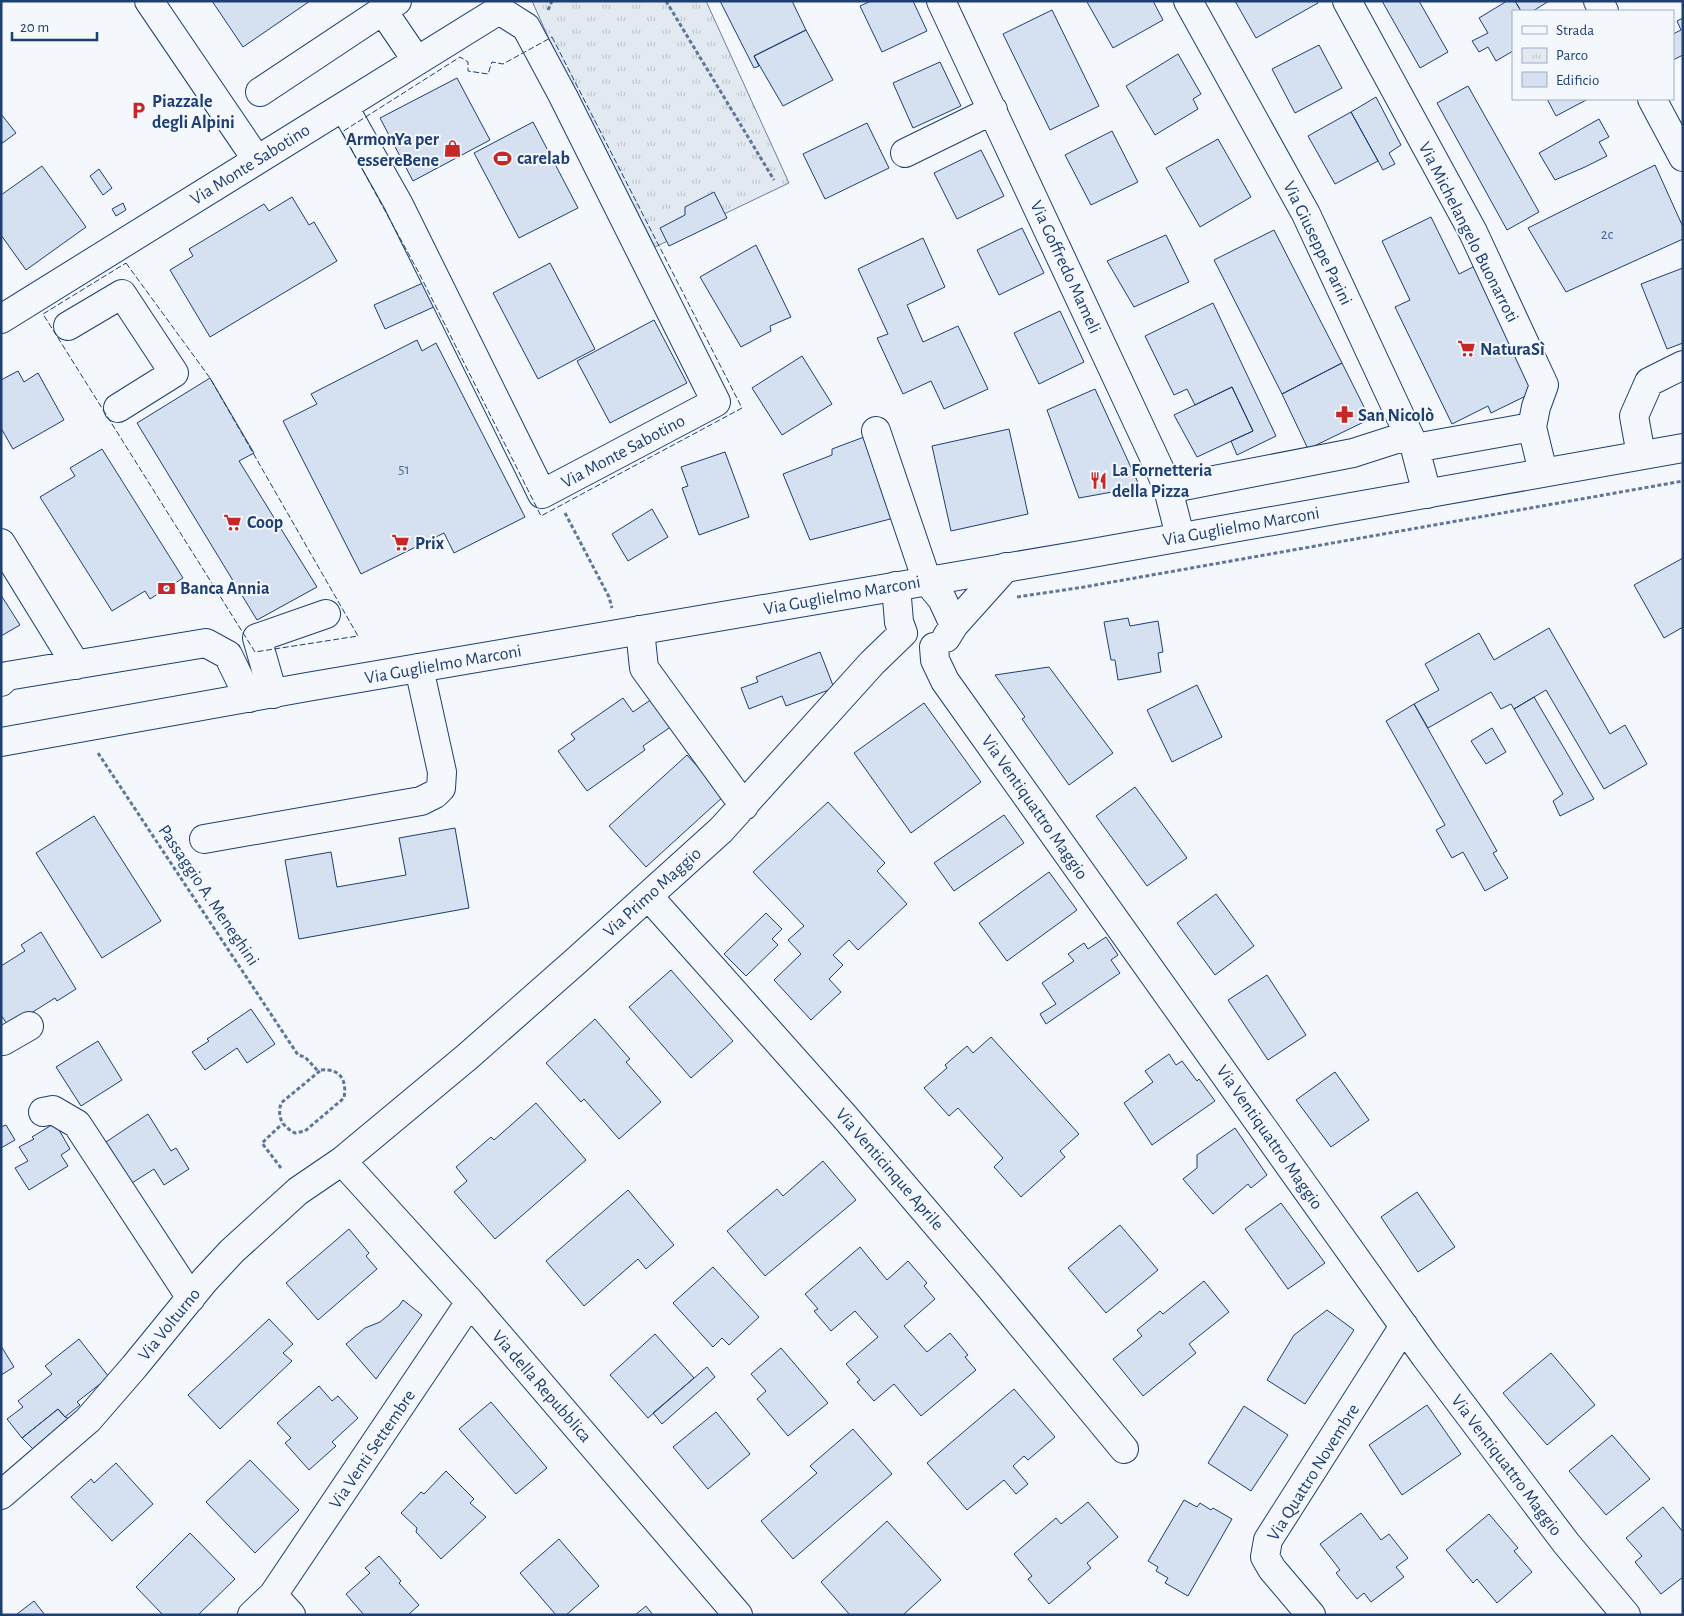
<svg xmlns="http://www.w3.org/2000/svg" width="1684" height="1616" viewBox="0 0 1684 1616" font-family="'Alegreya Sans',sans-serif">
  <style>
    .park { fill: url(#park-tufts); stroke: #687fa3 }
    .building { fill: #d5e0f0; stroke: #1d3f73 }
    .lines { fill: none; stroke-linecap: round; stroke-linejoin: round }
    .minor-casing { stroke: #1d3f73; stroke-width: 30 }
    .major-casing { stroke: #1d3f73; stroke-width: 30 }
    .path { stroke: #5e769c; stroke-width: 3; stroke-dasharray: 4 2.5; stroke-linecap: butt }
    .minor { stroke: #f4f7fb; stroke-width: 28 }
    .major { stroke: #f4f7fb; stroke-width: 28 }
    .fence { stroke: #1d3f73; stroke-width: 1; stroke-dasharray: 6 2.5; stroke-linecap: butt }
    .labels { text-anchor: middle; stroke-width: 4; stroke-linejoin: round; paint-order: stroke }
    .number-label { font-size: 15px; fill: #4b6792 }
    .poi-label { font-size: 18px; font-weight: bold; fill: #1d3f73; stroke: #f4f7fb; text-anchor: start }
    .street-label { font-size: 18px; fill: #1d3f73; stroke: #f4f7fb }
  </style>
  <defs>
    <pattern id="park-tufts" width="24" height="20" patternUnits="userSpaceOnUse" patternTransform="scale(1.25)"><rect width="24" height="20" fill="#e3e9f0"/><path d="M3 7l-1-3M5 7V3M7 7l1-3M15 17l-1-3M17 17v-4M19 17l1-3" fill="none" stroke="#c2c9d1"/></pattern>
  </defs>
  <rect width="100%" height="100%" fill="#f4f7fb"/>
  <path class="park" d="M532 1H706L789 183 655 247 549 39Z"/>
  <path class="building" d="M212 1H310L243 47Z
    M720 1H792L806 30 754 56 759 66 754 68Z
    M871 1H913L927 31 882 52 860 6Z
    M1088 1H1153L1163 20 1113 48 1087 2Z
    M1235 1H1317L1318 3 1256 38Z
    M1382 1H1419L1448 52 1420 68Z
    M1507 1H1515L1521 11H1513V51L1496 61 1488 47 1479 52 1472 41 1488 33 1479 18Z
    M1515 1H1549L1533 11H1521Z
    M1052 10 1099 106 1050 130 1003 34Z
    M1683 18V55L1673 60V34L1681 30 1677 21Z
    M806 30 833 80 783 106 754 56Z
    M1319 45 1342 88 1295 113 1272 69Z
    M1178 54 1201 94 1193 99 1198 109 1155 135 1126 86Z
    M940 62 961 106 913 128 893 83Z
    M457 78 490 140 413 181 380 118Z
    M1468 86 1539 212 1507 230 1437 103Z
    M1376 97 1401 145 1389 153 1395 164 1383 170 1351 112Z
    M1547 99H1588L1556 116Z
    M1351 112 1378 161 1335 184 1308 136Z
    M1 114 16 133 1 144Z
    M1599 119 1609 137 1599 142 1607 156 1585 167 1555 180 1539 153Z
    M533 122 578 208 519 238 474 153Z
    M867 123 889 168 825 199 803 154Z
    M1112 131 1138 182 1091 205 1065 155Z
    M1218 139 1251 197 1200 227 1166 168Z
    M981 150 1004 196 957 219 934 173Z
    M1655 165 1683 227V239L1566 292 1528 228Z
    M42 166 86 227 26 270 1 235V195Z
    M99 169 112 188 103 195 90 176Z
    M714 192 727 218 669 246 660 228 685 215V207Z
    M292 197 309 225 314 222 337 261 210 337 170 270 193 256 189 249 264 204 269 211Z
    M123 203 126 210 116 216 112 209Z
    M1431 217 1459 274 1475 266 1536 391 1491 413 1488 406 1452 424 1395 307 1410 300 1382 241Z
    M1022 228 1044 273 999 295 977 250Z
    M1274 230 1342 363 1282 394 1214 260Z
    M1166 235 1189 282 1134 307 1107 261Z
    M923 238 945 287 907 305 923 342 958 326 988 389 944 409 931 381 903 394 877 338 888 334 858 269Z
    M756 245 791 317 770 326 771 331 741 347 700 277Z
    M550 263 595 349 538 379 493 293Z
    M1683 268V343L1667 349 1641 284Z
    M425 282 436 306 385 329 374 305Z
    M1213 303 1276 436 1237 455 1231 441 1253 431 1232 387 1195 405 1187 389 1174 395 1145 336Z
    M1060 311 1084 362 1039 384 1014 333Z
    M654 320 687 383 610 423 577 361Z
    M417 340 422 351 436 343 525 517 454 553 444 533 361 574 283 421 317 404 311 394Z
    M802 356 832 404 782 435 752 388Z
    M1342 363 1370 419 1308 449 1282 394Z
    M18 371 24 382 38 373 64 420 13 449 1 428V380Z
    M210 378 254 453 239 461 317 587 257 620 137 423Z
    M1232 387 1253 431 1197 457 1174 415Z
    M1095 389 1140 487 1079 498 1047 410Z
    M1009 429 1028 514 951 531 932 446Z
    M864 437 894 518 810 540 783 474 832 455V449Z
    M102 449 183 578 150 599 145 591 112 611 40 497 75 476 70 468Z
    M725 452 749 517 699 535 682 488 688 486 681 467Z
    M652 509 668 537 628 561 612 534Z
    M1683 558V627L1664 638 1634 585Z
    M1 595 20 625 1 636Z
    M1128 618 1130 626 1158 621 1163 652 1158 653 1161 672 1118 680 1115 660H1111L1104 622Z
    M1549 628 1610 734 1625 725 1647 764 1604 789 1546 690 1514 709 1511 704 1501 709 1491 692 1428 728 1414 704 1439 690 1425 664 1479 633 1494 660Z
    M820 652 834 688 786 706 782 696 749 709 741 688 758 682 756 677Z
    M1049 667 1113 753 1069 785 1022 719 1025 717 995 675Z
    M1197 685 1222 737 1172 762 1147 710Z
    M1534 697 1594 799 1560 816 1553 801 1563 794 1514 709Z
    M623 698 633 712 652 699 672 726 643 746 645 750 587 791 558 751 575 739 571 734Z
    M924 703 981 782 911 833 854 753Z
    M1414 704 1497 851 1493 853 1508 878 1485 891 1463 852 1452 858 1436 830 1445 825 1386 721Z
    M1492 728 1506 752 1486 764 1471 741Z
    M687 755 724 796 646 867 609 826Z
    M1135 787 1187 858 1147 886 1096 816Z
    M828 802 885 863 877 871 907 904 858 950 849 940 833 955 843 965 829 979 841 992 811 1020 774 980 801 954 788 940 804 926 753 872Z
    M1004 815 1024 843 954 891 934 863Z
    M94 816 161 921 102 958 36 853Z
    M455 828 469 908 299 939 285 860 331 852 337 887 406 875 399 838Z
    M1049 872 1077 910 1007 961 979 923Z
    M1216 894 1254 946 1215 975 1177 923Z
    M766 913 782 929 772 939 778 945 746 976 724 954Z
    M41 932 76 989 57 1001 55 998 9 1027 1 1015V966L25 951 21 945Z
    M1106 937 1118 955 1111 960 1120 973 1046 1024 1040 1014 1056 1004 1042 983 1074 961 1068 954 1084 943 1088 949Z
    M671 970 733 1041 691 1078 629 1007Z
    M1267 975 1306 1035 1268 1060 1228 1000Z
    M251 1009 275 1044 247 1063 237 1048 205 1070 192 1052 209 1041 207 1039Z
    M595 1019 630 1059 626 1062 661 1102 619 1139 584 1099 581 1102 546 1063Z
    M991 1037 1079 1134 1060 1151 1065 1157 1021 1197 994 1167 1003 1158 958 1108 949 1116 924 1088 947 1068 945 1065 967 1046 973 1053Z
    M98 1041 122 1080 81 1106 56 1067Z
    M1169 1054 1176 1065 1182 1061 1197 1081 1199 1079 1215 1101 1152 1145 1124 1103 1153 1082 1145 1071Z
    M1335 1072 1369 1120 1331 1147 1296 1100Z
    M536 1103 586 1160 495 1239 454 1192 467 1181 456 1167 491 1137 494 1140Z
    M148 1114 171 1151 176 1148 189 1169 164 1185 154 1169 132 1183 106 1142Z
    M55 1123 70 1149 61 1155 68 1166 29 1190 15 1168 28 1161 19 1147 34 1139 32 1137Z
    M6 1125 15 1140 1 1148V1127Z
    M1235 1128 1267 1175 1251 1188 1248 1184 1213 1214 1183 1179 1197 1168V1155Z
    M823 1161 856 1200 765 1276 727 1231 777 1189 783 1196Z
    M628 1190 674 1245 646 1269 638 1259 584 1306 546 1261Z
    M1417 1192 1455 1247 1418 1272 1381 1217Z
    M1281 1203 1325 1263 1288 1289 1245 1229Z
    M1120 1225 1158 1270 1106 1313 1068 1268Z
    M349 1229 369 1253 366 1256 377 1269 318 1320 286 1283Z
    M860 1247 887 1280 908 1261 927 1283 924 1286 935 1299 904 1326 927 1352 950 1333 968 1355 965 1357 976 1370 921 1416 894 1384 874 1401 857 1382 860 1380 846 1364 878 1337 855 1311 831 1331 814 1311 818 1309 805 1294Z
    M713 1267 759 1317 729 1345 722 1338 713 1347 673 1303Z
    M1204 1281 1229 1312 1189 1344 1196 1353 1143 1396 1113 1359 1142 1336 1137 1330 1160 1311 1163 1314Z
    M403 1300 422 1315 376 1379 346 1344 365 1328 380 1322 399 1306Z
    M1327 1310 1354 1330 1305 1404 1267 1380 1294 1335Z
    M269 1319 293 1344 283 1353 292 1361 220 1429 188 1395Z
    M655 1334 694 1378 648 1418 610 1375Z
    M79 1339 109 1377 77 1402 80 1405 65 1417 58 1409 22 1438 7 1419 23 1407 18 1401 52 1374 45 1366Z
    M1 1346 14 1367 1 1375Z
    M781 1348 828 1403 788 1436 757 1399 766 1391 751 1374Z
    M1551 1353 1595 1405 1547 1445 1503 1393Z
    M707 1367 715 1377 662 1424 653 1413Z
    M319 1386 332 1401 338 1396 358 1418 332 1442 336 1446 309 1470 285 1443 291 1438 277 1423Z
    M1014 1389 1055 1437 1028 1460 1024 1456 1013 1466 1028 1484 1016 1494 1004 1480 967 1510 927 1463Z
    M491 1402 547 1468 516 1494 459 1429Z
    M1427 1405 1461 1454 1402 1495 1369 1445Z
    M1244 1406 1288 1435 1251 1491 1208 1463Z
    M58 1409 65 1417 73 1420 36 1452 22 1438Z
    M716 1412 750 1454 708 1489 673 1447Z
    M853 1429 892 1474 793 1559 761 1521 817 1473 810 1466Z
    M1612 1435 1650 1479 1606 1515 1569 1471Z
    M250 1460 299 1510 255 1553 206 1502Z
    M116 1463 153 1504 112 1541 71 1497 91 1479 94 1483Z
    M446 1471 474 1499 470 1503 486 1517 441 1559 416 1532 417 1528 401 1513 421 1492 424 1494Z
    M1184 1500 1197 1507 1200 1503 1211 1510 1213 1508 1232 1519 1188 1596 1165 1583 1168 1578 1156 1571 1158 1567 1148 1561Z
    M1088 1502 1118 1537 1087 1563 1091 1568 1049 1604 1028 1579 1032 1576 1014 1554 1056 1518 1061 1524Z
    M1663 1507 1683 1532V1577L1661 1594 1635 1562 1642 1556 1626 1538Z
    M1361 1513 1381 1540 1389 1534 1408 1558 1396 1567 1404 1577 1371 1602 1364 1593 1357 1599 1336 1573 1340 1570 1320 1544Z
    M1489 1514 1518 1548 1514 1551 1532 1572 1497 1603 1477 1579 1473 1583 1446 1550Z
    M887 1521 941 1580 903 1615H850L821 1582Z
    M190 1533 235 1579 198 1615H163L136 1587Z
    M559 1539 599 1586 566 1615H556L520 1573Z
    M379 1556 401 1581 399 1583 419 1605 408 1615H364L346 1594 370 1573 365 1568Z
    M34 1601 45 1615H17V1614Z
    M646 1606 653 1615H635Z"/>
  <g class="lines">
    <defs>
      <path id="minor" d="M149 1 257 160
        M941 1 1160 470 1168 489 1180 536
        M1188 1 1306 214 1415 448 1427 494
        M1347 1 1473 232 1544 385 1536 407 1532 427 1543 472
        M1598 1 1604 11
        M383 11 417 61
        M260 92 397 1
        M1652 99 1683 157
        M905 153 993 110
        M1 319 499 10 526 27 563 96 716 402 542 494 398 203 344 107
        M68 326 122 294 174 373 118 408
        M876 431 927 581 942 599 954 625
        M1415 448 1532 427
        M1641 455 1634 416 1649 382 1683 365
        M1168 489 1353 453 1409 435
        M1 543 76 665
        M640 630 644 668 744 806
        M946 638 954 625 1006 567
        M934 647 935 660 945 681 1425 1356 1566 1543 1626 1615
        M1 682 7 676 206 643 228 655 249 698
        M273 694 257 638 326 614
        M204 839 421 801 435 794 441 788 442 772 419 668
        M647 897 658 907 845 1117 989 1286 1124 1449
        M1 1040 3 1041 29 1026
        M43 1112 53 1110 77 1124 191 1298
        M342 1161 470 1302 738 1615
        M1 1495 88 1420 134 1367 205 1280 232 1251 298 1191 342 1161 467 1057 576 961 721 830 872 663 903 633 899 622 896 586
        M252 1615 273 1595
        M291 1615 273 1595 470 1302
        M1311 1615 1272 1569 1265 1557 1268 1540 1404 1326"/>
      <path id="major" d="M1 742 307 687 1081 555 1683 448"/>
    </defs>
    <use href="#minor" class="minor-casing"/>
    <use href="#major" class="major-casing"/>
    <path class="path" d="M666 1 774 180
      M548 10 552 1
      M565 513 609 597 612 608
      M1017 597 1084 587 1683 481
      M98 753 298 1055 305 1057 319 1072
      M321 1070C341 1068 347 1081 344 1098L305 1131 295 1133C282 1126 277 1118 281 1103Z
      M281 1168 262 1143 282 1124"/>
    <use href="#minor" class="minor"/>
    <use href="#major" class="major"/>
    <path class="fence" d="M552 37 742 408 541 516 419 273 342 132 460 57 468 62V71L488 74 492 62 503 64Z
      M126 263 210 378 358 636 255 652 43 314Z"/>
  </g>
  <defs>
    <symbol id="parking-bare" viewBox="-9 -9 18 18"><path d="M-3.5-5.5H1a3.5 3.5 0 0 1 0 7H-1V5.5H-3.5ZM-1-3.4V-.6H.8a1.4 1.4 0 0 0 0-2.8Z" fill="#c62828" stroke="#f4f7fb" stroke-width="2.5" paint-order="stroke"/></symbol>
    <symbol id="shop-bare" viewBox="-9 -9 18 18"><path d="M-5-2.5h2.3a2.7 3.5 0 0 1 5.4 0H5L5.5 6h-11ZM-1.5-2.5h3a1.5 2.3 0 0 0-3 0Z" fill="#c62828" stroke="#f4f7fb" stroke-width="2.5" paint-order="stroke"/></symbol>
    <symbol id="stadium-bare" viewBox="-9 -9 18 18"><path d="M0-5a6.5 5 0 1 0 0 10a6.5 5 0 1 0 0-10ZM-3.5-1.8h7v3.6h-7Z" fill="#c62828" stroke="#f4f7fb" stroke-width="2.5" paint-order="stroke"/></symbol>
    <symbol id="supermarket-bare" viewBox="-9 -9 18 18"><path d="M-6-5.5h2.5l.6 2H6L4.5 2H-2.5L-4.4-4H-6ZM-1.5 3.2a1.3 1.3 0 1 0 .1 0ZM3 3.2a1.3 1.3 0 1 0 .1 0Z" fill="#c62828" stroke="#f4f7fb" stroke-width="2.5" paint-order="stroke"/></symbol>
    <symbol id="pharmacy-bare" viewBox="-9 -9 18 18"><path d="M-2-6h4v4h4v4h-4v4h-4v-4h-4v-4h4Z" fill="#c62828" stroke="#f4f7fb" stroke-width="2.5" paint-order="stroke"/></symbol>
    <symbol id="restaurant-bare" viewBox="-9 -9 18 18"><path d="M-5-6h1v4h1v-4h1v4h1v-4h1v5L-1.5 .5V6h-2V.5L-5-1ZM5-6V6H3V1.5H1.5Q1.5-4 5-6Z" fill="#c62828" stroke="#f4f7fb" stroke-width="2.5" paint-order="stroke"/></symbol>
    <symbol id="bank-bare" viewBox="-9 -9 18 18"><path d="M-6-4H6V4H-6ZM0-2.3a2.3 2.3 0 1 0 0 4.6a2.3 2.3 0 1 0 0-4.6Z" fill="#c62828" stroke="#f4f7fb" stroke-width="2.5" paint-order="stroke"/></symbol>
  </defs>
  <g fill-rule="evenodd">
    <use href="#parking-bare" x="126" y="98" width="25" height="25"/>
    <use href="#shop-bare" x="440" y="136" width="25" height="25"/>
    <use href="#stadium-bare" x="490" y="146" width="25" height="25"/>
    <use href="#supermarket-bare" x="1454" y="336" width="25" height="25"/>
    <use href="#pharmacy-bare" x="1332" y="402" width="25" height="25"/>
    <use href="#restaurant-bare" x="1086" y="468" width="25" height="25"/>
    <use href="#supermarket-bare" x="220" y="510" width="25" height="25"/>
    <use href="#supermarket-bare" x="388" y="530" width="25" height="25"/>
    <use href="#bank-bare" x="154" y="576" width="25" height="25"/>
  </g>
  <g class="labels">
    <g class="number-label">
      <text x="1607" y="239">2c</text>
      <text x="404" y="474">51</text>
    </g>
    <g class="poi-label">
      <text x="152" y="107">Piazzale<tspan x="152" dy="21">degli Alpini</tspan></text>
      <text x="439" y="145" text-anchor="end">ArmonYa per<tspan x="439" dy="21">essereBene</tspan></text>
      <text x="517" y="164">carelab</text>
      <text x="1480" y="355">NaturaSì</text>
      <text x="1358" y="421">San Nicolò</text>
      <text x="1112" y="476">La Fornetteria<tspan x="1112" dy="21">della Pizza</tspan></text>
      <text x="247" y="528">Coop</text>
      <text x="415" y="549">Prix</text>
      <text x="180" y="594">Banca Annia</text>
    </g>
    <g class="street-label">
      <text transform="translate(250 164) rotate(-32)" y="6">Via Monte Sabotino</text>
      <text transform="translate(1469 232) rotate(63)" y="6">Via Michelangelo Buonarroti</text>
      <text transform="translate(1318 243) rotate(64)" y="6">Via Giuseppe Parini</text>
      <text transform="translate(1066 267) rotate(65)" y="6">Via Goffredo Mameli</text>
      <text transform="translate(623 451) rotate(-28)" y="6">Via Monte Sabotino</text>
      <text transform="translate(1241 526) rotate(-10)" y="6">Via Guglielmo Marconi</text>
      <text transform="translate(842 595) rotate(-10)" y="6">Via Guglielmo Marconi</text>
      <text transform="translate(443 664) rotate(-10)" y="6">Via Guglielmo Marconi</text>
      <text transform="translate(1035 807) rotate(55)" y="6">Via Ventiquattro Maggio</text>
      <text transform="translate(652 892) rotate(-42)" y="6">Via Primo Maggio</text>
      <text transform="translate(209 895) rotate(56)" y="6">Passaggio A. Meneghini</text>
      <text transform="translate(1270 1137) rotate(55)" y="6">Via Ventiquattro Maggio</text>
      <text transform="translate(890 1169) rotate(49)" y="6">Via Venticinque Aprile</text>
      <text transform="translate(169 1324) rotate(-51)" y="6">Via Volturno</text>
      <text transform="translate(542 1386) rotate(49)" y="6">Via della Repubblica</text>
      <text transform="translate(372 1449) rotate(-56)" y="6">Via Venti Settembre</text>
      <text transform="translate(1507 1465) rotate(53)" y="6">Via Ventiquattro Maggio</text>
      <text transform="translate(1313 1472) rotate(-58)" y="6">Via Quattro Novembre</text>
    </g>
  </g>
  <rect width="1684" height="1616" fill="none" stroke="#1d3f73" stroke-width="5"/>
  <rect x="1512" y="10" width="162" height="90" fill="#f4f7fb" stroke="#9eadc5"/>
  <rect x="1522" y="26" width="25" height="8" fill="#f4f7fb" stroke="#9eadc5"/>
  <text x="1556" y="35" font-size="15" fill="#1d3f73">Strada</text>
  <rect x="1522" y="48" width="25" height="15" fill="url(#park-tufts)" stroke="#9eadc5"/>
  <text x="1556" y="60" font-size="15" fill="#1d3f73">Parco</text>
  <rect x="1522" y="72" width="25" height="15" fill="#d5e0f0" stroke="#9eadc5"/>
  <text x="1556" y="85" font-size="15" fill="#1d3f73">Edificio</text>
  <path d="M12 32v8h85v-8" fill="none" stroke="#1d3f73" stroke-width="2.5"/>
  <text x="20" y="32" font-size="15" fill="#1d3f73" stroke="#f4f7fb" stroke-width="4" paint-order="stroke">20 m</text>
</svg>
